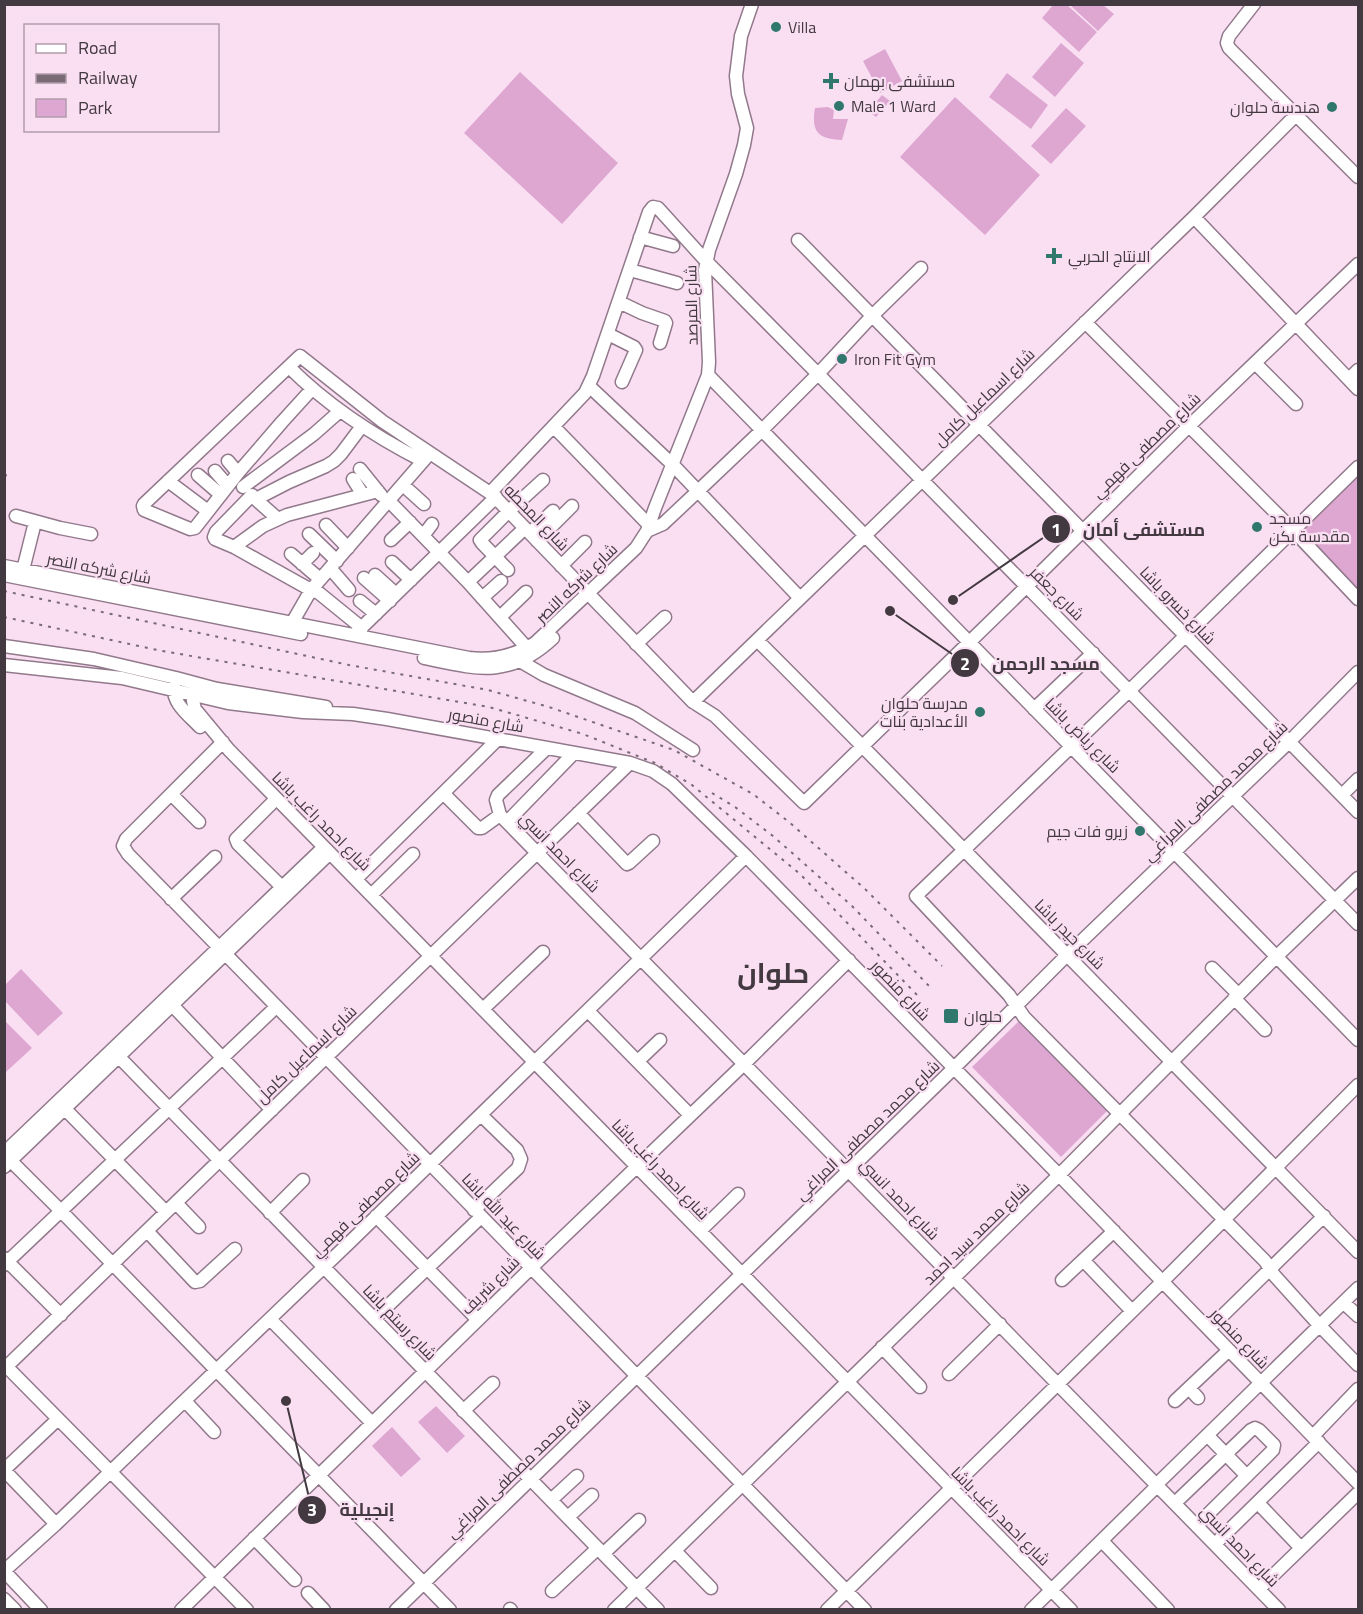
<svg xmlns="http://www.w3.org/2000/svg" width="1363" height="1614" viewBox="0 0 1363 1614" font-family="'Titillium Web',Cairo,sans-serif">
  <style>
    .green { fill: #dda7d1 }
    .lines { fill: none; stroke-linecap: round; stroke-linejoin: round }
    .minor-casing { stroke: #91798b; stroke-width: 15 }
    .minor { stroke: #fff; stroke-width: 12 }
    .rail { stroke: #796a76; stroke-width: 2; stroke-dasharray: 3 6; stroke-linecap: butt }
    .poi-dot { fill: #30776e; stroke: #fadff3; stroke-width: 2 }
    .labels { text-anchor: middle; stroke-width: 4.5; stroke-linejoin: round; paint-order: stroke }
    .poi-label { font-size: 16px; fill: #433941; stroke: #fadff3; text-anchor: start }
    .street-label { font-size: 16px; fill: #433941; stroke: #fadff3 }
    .town-label { font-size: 28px; font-weight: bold; fill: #433941; stroke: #fadff3 }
    .leader { fill: none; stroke: #433941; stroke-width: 2 }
    .callout-dot { fill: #433941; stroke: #fadff3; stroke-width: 2 }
    .mark-label { font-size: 18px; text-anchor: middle; font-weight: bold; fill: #fff }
    .callout-label { font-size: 18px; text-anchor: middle; font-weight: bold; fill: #433941; stroke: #fadff3; stroke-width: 4.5; stroke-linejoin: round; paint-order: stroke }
  </style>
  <rect width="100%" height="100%" fill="#fadff3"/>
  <path class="green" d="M1054 4 1067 5 1097 32 1079 52 1042 18Z
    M1070 5H1103L1114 14 1098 31Z
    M1061 43 1084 63 1055 97 1032 77Z
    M885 49 902 81 880 93 863 61Z
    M520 72 618 163 562 224 464 133Z
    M1007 73 1048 105 1031 129 989 97Z
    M882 95 890 101 876 117 868 111Z
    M955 97 1040 175 985 235 900 157Z
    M828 107 834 110 833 119H848L842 140C818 139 811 132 815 108Z
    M1066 108 1086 126 1051 164 1031 146Z
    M1358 475V590L1300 531Z
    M21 969 63 1013 38 1036 5 1001V985Z
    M4 1020 32 1048 6 1072 4 1071Z
    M1019 1021 1107 1111 1061 1157 972 1067Z
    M436 1406 465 1436 447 1453 418 1422Z
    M392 1427 421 1459 401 1477 372 1446Z"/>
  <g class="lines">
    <defs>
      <path id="minor" d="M1254 4 1229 36 1227 43 1229 48 1358 177
        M1194 217 1358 389
        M640 237 673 246
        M798 240 1358 812
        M630 270 677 283
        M619 302 642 313 665 321 666 323 660 343
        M1085 322 1293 530 1358 599
        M608 334 634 347 636 350 622 382
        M1255 363 1296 404
        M289 367C328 406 374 436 423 461
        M708 375 1358 1040
        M1349 379 1358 370
        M589 386 673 465 800 598
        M312 389 282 422 238 473 195 528 190 529 144 510 143 506 144 504 300 356 382 421 493 495 693 702 715 716 804 803 1027 586 1188 427 1358 264
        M554 427 649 525
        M228 461 238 473
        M1358 467 1130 690 916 896 1009 995 1024 1017 1265 1261 1274 1275 1320 1326 1358 1365
        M360 469 381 495
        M215 471 228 486
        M198 475 221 495
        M353 479 363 495
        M168 481 208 511
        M403 485 424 504
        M243 487 314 434 340 411
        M491 492 585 393 593 376 649 212 653 207 658 208 706 261 818 374 1358 924
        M252 495 216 532 214 537 215 539 234 547 311 590 319 593 362 628
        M252 496 278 519
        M256 499 289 482 326 466 334 461 341 454 362 426
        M389 501 468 582 527 648
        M16 516 60 528 91 534
        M326 525 348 548
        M647 531 663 524 698 491 762 430 818 374 872 316 921 268
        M530 533 553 511
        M309 534 337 561
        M423 536 432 524
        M391 540 410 522
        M537 541 572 506
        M234 547 263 526 287 515 378 491
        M291 554 320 579
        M392 562 411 580
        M302 564 313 553
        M4 566 469 658C493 661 514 656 535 643L636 548 647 531 655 508 708 375 709 362 705 270 709 250 736 174 744 145 747 128 738 94 736 76 741 36 752 4
        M561 566 585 542
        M330 568 349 590
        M23 570 35 522
        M508 570 482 543 480 540 509 511 543 480
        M4 575 301 634
        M375 575 396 594
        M364 578 390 601
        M468 582 525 528
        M482 598 501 581
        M360 601 376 614
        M500 617 526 592
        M292 623 311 590 430 453
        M356 633 496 497
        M757 640C861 744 963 849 1066 954 1163 1053 1261 1152 1358 1252
        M636 644 665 617
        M4 646 94 659 176 678 217 689 326 707
        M424 658C477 669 509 679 553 638
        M520 661 544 675 635 713 693 750
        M4 665 122 678 228 703 303 712 353 714 387 719 630 763 653 771 672 784 746 856 1059 1175 1358 1483
        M196 684 193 701 195 709 229 750 1071 1610
        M174 685C171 703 190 716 200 727
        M693 702 1194 217 1297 114
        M1034 709 1093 653
        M223 742 126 839 123 846 128 854 865 1610
        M443 793 478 828H482L500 815 1279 1610
        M171 794 199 822
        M1342 795 1358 779
        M276 799 236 839 238 844 282 887
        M578 813 627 864 629 863 653 841
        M500 815 496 800 498 795 547 748
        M507 822 574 753
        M356 879 498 739
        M371 895 413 854
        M171 899 215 857
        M1212 968 1238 994
        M1234 998 1265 1030
        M173 1006 272 1110
        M483 1009 543 952
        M588 1011 690 1115
        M119 1057 658 1610
        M638 1061 660 1040
        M65 1109 166 1212
        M4 1153 324 847
        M11 1161 61 1211 450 1610
        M4 1167 330 853
        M176 1203 199 1227
        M474 1210 518 1168 521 1159 517 1150 481 1115
        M270 1213 303 1180
        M376 1216 478 1320
        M147 1231 195 1282 200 1281 235 1249
        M700 1231 738 1194
        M4 1258 61 1315
        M1083 1260 1132 1311
        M4 1265 276 1007
        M1062 1280 1114 1231
        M1344 1303 1358 1316
        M270 1319 372 1423
        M374 1319 481 1217
        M1209 1329 1324 1216
        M882 1347 920 1387
        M4 1364 247 1610
        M4 1369 630 763
        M949 1374 1000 1324
        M1189 1388 1198 1398
        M185 1401 214 1432
        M1175 1401 1229 1350
        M463 1411 493 1383
        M1207 1435 1247 1476
        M1313 1436 1358 1389
        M4 1470 56 1524
        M4 1470 58 1419
        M1157 1484 1358 1288
        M551 1500 577 1476
        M1175 1503 1251 1430 1255 1428 1259 1430 1274 1445 1273 1450 1197 1525
        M1258 1503 1301 1548
        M568 1517 592 1495
        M254 1538 295 1580
        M1102 1541 1168 1610
        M1215 1544 1319 1442
        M675 1551 711 1588
        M604 1553 639 1520
        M4 1571 56 1524 351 1241 746 856
        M4 1571 41 1610
        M1259 1589 1358 1493
        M552 1591 598 1548
        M308 1593 324 1610
        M4 1599 15 1610
        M510 1609 511 1610
        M181 1610 531 1268 744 1064 849 960
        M396 1610 954 1068 1067 955 1289 742 1358 672
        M614 1610 1059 1175 1277 956 1358 878
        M827 1610 1162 1282 1358 1085
        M1031 1610 1158 1485"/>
    </defs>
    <use href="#minor" class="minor-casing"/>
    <use href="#minor" class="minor"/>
    <path class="rail" d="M4 475 9 476
      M4 591 349 665 488 690 549 707 674 750 753 794 789 822 865 889 942 966
      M4 617 162 651 489 707 583 734 655 763 692 785 800 874 919 997
      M712 793 735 807 773 836 852 906 929 986"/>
  </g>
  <g class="poi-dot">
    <circle cx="776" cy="27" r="6"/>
    <path d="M828 72h6v6h6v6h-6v6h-6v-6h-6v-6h6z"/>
    <circle cx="839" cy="106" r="6"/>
    <circle cx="1332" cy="107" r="6"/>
    <path d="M1051 247h6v6h6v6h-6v6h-6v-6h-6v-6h6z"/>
    <circle cx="842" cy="359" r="6"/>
    <circle cx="1257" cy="527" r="6"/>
    <circle cx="980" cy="712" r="6"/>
    <circle cx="1140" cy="831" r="6"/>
    <rect x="943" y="1008" width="16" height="16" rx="3"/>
  </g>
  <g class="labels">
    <g class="poi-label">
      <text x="788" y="33">Villa</text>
      <text x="844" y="87">مستشفى بهمان</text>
      <text x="851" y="112">Male 1 Ward</text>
      <text x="1320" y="113" text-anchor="end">هندسة حلوان</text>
      <text x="1068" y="262">الانتاج الحربي</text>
      <text x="854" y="365">Iron Fit Gym</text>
      <text x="1269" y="524">مسجد<tspan x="1269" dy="18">مقدسة يكن</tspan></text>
      <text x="968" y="709" text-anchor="end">مدرسة حلوان<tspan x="968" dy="18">الأعدادية بنات</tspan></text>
      <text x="1128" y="837" text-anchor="end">زيرو فات جيم</text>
      <text x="964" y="1022">حلوان</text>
    </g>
    <g class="street-label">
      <text transform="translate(691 305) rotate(-91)" y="6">شارع المرصد</text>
      <text transform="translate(984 397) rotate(-44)" y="6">شارع اسماعيل كامل</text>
      <text transform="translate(1146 445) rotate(-44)" y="6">شارع مصطفى فهمي</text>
      <text transform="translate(537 517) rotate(46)" y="6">شارع المحطه</text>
      <text transform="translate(99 568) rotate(11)" y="6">شارع شركه النصر</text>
      <text transform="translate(576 583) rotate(-44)" y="6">شارع شركه النصر</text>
      <text transform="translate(1057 593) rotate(45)" y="6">شارع جعفر</text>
      <text transform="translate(1178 605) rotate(46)" y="6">شارع خسرو باشا</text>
      <text transform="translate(486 720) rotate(10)" y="6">شارع منصور</text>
      <text transform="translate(1083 735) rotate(45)" y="6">شارع رياض باشا</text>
      <text transform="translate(1215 791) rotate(-44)" y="6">شارع محمد مصطفى المراغي</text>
      <text transform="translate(322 821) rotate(45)" y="6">شارع احمد راغب باشا</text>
      <text transform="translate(560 852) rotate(45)" y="6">شارع احمد انسي</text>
      <text transform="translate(1070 934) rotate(45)" y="6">شارع حيدر باشا</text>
      <text transform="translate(901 990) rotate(46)" y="6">شارع منصور</text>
      <text transform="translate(306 1054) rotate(-44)" y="6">شارع اسماعيل كامل</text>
      <text transform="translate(867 1130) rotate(-44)" y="6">شارع محمد مصطفى المراغي</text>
      <text transform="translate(661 1169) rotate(46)" y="6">شارع احمد راغب باشا</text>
      <text transform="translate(900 1199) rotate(46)" y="6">شارع احمد انسي</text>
      <text transform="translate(365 1204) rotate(-44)" y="6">شارع مصطفى فهمي</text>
      <text transform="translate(504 1216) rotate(46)" y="6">شارع عبد الله باشا</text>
      <text transform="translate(976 1233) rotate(-44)" y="6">شارع محمد سيد احمد</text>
      <text transform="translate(490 1285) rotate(-45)" y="6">شارع شريف</text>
      <text transform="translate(400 1322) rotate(46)" y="6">شارع رستم باشا</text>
      <text transform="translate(1240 1338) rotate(46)" y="6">شارع منصور</text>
      <text transform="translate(518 1468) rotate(-44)" y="6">شارع محمد مصطفى المراغي</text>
      <text transform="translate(1001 1516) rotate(45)" y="6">شارع احمد راغب باشا</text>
      <text transform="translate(1240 1546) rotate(46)" y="6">شارع احمد انسي</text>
    </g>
    <g class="town-label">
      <text x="773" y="983">حلوان</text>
    </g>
  </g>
  <path class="leader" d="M953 600L1056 529M890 611L965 663M286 1401L312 1510"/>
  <g class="callout-dot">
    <circle cx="953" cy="600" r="6"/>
    <circle cx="890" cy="611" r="6"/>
    <circle cx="286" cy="1401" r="6"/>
    <circle cx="1056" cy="529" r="15"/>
    <circle cx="965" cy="663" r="15"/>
    <circle cx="312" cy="1510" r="15"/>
  </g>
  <g class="mark-label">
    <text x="1056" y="536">1</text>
    <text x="965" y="670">2</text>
    <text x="312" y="1516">3</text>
  </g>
  <g class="callout-label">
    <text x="1144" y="536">مستشفى أمان</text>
    <text x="1046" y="670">مسجد الرحمن</text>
    <text x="367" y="1516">إنجيلية</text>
  </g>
  <rect width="1363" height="1614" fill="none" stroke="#433941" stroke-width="12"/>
  <rect x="24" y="24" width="195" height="108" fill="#fadff3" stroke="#b19dac" stroke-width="1.5"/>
  <rect x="36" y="44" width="30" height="9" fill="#ffffff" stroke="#b19dac" stroke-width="1.5"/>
  <text x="78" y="54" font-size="18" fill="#433941">Road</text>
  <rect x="36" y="74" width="30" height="9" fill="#796a76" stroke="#b19dac" stroke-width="1.5"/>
  <text x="78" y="84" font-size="18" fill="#433941">Railway</text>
  <rect x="36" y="99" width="30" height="18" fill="#dda7d1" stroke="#b19dac" stroke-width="1.5"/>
  <text x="78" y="114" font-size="18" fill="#433941">Park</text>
</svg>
